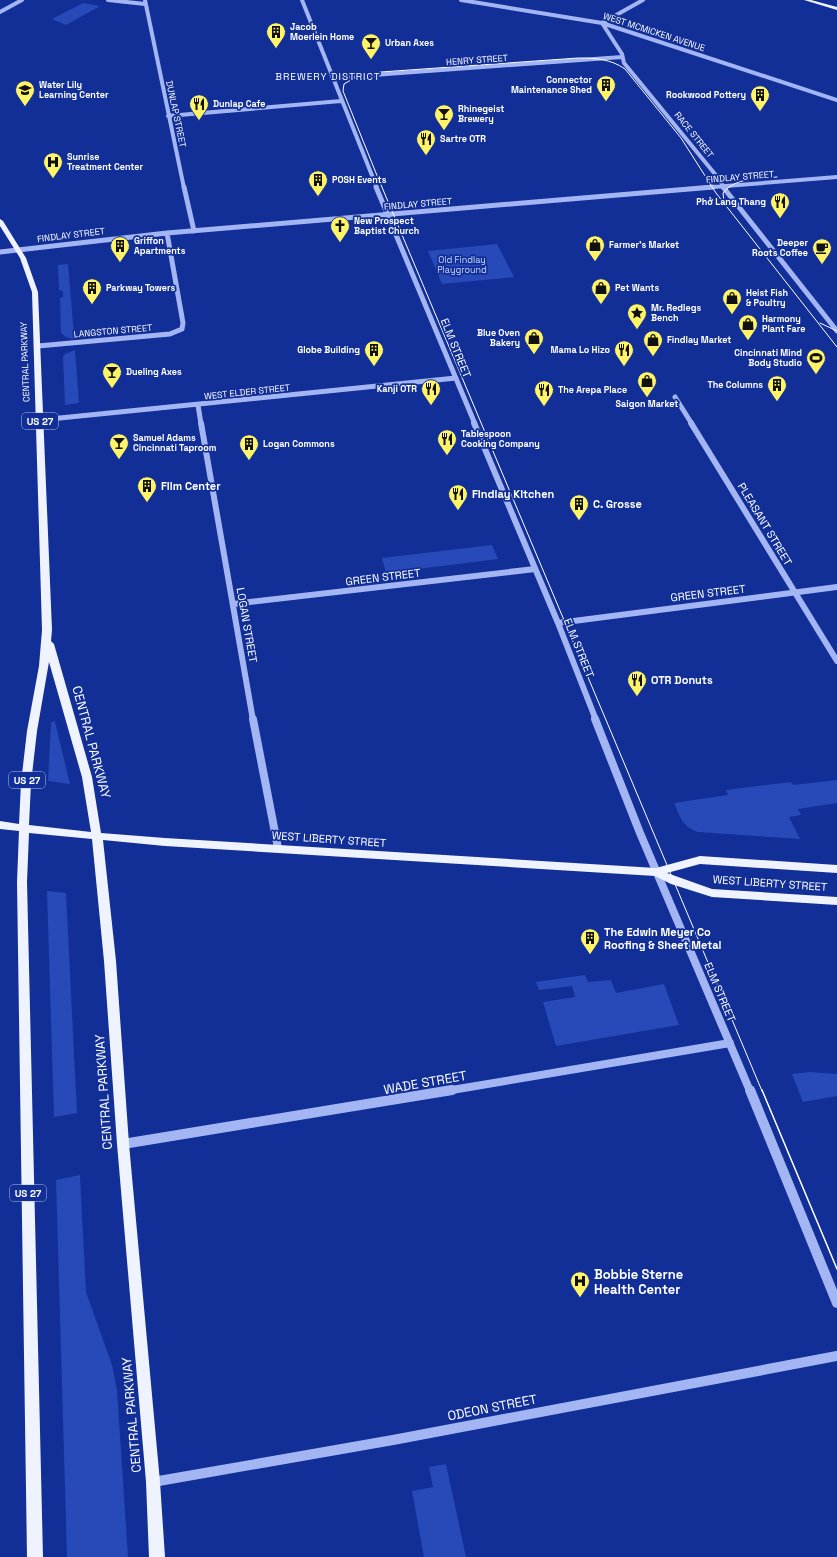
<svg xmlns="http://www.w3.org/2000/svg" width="837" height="1557" viewBox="0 0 837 1557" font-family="'Space Grotesk',sans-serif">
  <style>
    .green { fill: #2849b8 }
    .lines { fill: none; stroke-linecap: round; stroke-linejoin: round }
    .minor-far4 { stroke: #a3b6f3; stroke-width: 4 }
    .minor-far3 { stroke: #a3b6f3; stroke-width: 5 }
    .minor-far2 { stroke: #a3b6f3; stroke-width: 6 }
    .minor-far1 { stroke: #a3b6f3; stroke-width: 8 }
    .minor { stroke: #a3b6f3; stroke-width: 10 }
    .major { fill: #eff2ff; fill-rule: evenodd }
    .tram-far1 { stroke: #fff; stroke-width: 1 }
    .tram { stroke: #fff; stroke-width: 1.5 }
    .labels { text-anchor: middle; stroke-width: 3.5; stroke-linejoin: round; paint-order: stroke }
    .far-poi-label { font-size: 9px; font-weight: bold; fill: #fff; stroke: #122f98; text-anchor: start }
    .far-street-label { font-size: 9px; fill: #fff; stroke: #122f98 }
    .far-park-label { font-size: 9px; fill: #cbd7fd; stroke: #122f98 }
    .far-neighbourhood-label { font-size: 10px; letter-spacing: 1px; fill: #fff; stroke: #122f98 }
    .shield { fill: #122f98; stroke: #b8c1e0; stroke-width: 1 }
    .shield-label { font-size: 10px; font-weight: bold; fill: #fff }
    .street-label { font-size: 11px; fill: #fff; stroke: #122f98 }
    .poi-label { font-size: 11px; font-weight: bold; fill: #fff; stroke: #122f98; text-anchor: start }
    .near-street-label { font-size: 13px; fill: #fff; stroke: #122f98 }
    .near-poi-label { font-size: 13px; font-weight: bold; fill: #fff; stroke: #122f98; text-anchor: start }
  </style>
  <rect width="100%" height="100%" fill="#122f98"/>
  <path class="green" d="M83 3 100 6 66 25 52 19Z
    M497 244 514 277 442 284 428 251Z
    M68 264 74 335 73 339 66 337 61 333 60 298 63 297V291L59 290 58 265Z
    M75 350 79 403 65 405 63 357 65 354Z
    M492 545 498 559 386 573 382 558Z
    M54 721 55 722 70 784 48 781 51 723Z
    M837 780V803L798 809 801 815 789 817 800 839 698 832C683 827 680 817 674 803L728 795 726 790 791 782 793 785Z
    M47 891 66 893 77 1113 54 1117Z
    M585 975 588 982 611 980 616 993 664 984 679 1025 556 1046 543 1002 575 997 572 986 539 990 536 982Z
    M810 1072 837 1074V1096L803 1102 792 1074Z
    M80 1175 86 1292 112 1365 117 1390 128 1557H67L56 1180Z
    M446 1464 466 1557H424L412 1491 433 1487 429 1467Z"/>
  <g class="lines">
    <path class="minor-far4" d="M108 0 145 4
      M145 0 184 188
      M302 0 377 188
      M461 0 602 23 837 100
      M0 12 22 0
      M602 23 622 54 624 63 719 179 724 188
      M602 23 643 0
      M332 78 622 57
      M168 116 341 101
      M701 188 837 177"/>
    <path class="minor-far3" d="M184 187 194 231
      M376 187 475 424
      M723 187 837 331
      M0 252 167 233 713 187
      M38 346 170 334 182 329 183 323 167 233
      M675 397 692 424
      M198 405 201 424
      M40 420 456 378"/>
    <path class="minor-far2" d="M201 423 253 720
      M474 423 558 623 596 720
      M691 423 837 661
      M233 604 535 569
      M558 623 837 587"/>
    <path class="minor-far1" d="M253 719 278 848
      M595 719 640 833 750 1091
      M446 1091 730 1043"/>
    <path class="minor" d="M750 1090 837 1303
      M123 1144 452 1090
      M153 1482 393 1440 837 1356"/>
    <path class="major" d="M804 0H811L837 7V10Z
      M0 219 3 221 26 258 38 292 52 630 51 641 54 644 92 777 101 833 165 838 656 868 700 856 837 865V873L700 864 667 873 712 889 837 897V905L712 897 671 884 655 876 165 846 103 840 116 961 129 1144 160 1482 165 1557H149L146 1482 117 1144 104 961 92 839 29 833 27 882 43 1557H27L17 882 19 831 0 829V821L19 824 21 783 27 731 39 666 42 630 32 292 20 258 0 226ZM49 662 82 777 91 832 29 825 31 783 37 731Z"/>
    <path class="tram-far1" d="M724 202 723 193C736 177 758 179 777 177
      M820 323 837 331
      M762 1091 376 173 343 91 344 84 358 76 381 72 578 58C595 58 611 59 625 69L681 138 716 193 837 347"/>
    <path class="tram" d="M762 1090 837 1269"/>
  </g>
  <defs>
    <symbol id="building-pin" viewBox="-11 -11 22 30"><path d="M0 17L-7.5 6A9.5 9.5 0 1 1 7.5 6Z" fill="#fff465" stroke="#122f98"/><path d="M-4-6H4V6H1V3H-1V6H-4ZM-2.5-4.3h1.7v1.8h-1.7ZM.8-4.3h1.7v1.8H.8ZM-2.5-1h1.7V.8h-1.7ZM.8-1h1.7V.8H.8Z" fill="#111"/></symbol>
    <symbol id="bar-pin" viewBox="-11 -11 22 30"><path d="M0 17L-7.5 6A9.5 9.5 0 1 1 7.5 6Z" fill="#fff465" stroke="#122f98"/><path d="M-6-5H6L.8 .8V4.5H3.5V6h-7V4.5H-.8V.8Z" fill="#111"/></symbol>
    <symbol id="school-pin" viewBox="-11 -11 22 30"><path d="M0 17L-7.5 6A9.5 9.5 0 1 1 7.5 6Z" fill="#fff465" stroke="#122f98"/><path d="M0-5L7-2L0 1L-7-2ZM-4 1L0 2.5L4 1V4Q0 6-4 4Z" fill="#111"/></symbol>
    <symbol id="restaurant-pin" viewBox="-11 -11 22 30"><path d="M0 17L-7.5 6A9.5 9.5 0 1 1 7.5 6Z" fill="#fff465" stroke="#122f98"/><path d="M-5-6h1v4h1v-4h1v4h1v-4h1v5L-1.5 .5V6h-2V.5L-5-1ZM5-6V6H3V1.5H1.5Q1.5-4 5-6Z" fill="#111"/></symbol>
    <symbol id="hospital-pin" viewBox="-11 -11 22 30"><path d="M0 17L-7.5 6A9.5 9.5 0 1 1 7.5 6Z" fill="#fff465" stroke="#122f98"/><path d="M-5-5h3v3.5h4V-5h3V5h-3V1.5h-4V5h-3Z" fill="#111"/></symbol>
    <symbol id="church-pin" viewBox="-11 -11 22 30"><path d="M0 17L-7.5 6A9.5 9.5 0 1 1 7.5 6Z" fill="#fff465" stroke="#122f98"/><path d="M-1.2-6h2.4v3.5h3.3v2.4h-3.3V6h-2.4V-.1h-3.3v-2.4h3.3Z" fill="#111"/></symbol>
    <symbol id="shop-pin" viewBox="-11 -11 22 30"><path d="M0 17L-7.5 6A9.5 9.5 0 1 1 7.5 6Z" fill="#fff465" stroke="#122f98"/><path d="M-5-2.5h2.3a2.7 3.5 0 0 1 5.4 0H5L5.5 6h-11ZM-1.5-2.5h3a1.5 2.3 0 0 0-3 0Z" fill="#111"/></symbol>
    <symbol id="cafe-pin" viewBox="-11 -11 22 30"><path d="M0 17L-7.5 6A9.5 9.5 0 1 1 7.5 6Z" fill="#fff465" stroke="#122f98"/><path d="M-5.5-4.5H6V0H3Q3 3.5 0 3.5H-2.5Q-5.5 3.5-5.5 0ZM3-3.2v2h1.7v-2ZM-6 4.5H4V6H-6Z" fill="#111"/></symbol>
    <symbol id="sight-pin" viewBox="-11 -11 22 30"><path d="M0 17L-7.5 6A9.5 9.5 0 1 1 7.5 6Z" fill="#fff465" stroke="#122f98"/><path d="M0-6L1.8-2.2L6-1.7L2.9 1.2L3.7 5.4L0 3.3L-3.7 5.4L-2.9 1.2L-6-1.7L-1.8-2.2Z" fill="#111"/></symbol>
    <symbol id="stadium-pin" viewBox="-11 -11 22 30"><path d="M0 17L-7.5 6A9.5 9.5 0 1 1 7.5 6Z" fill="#fff465" stroke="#122f98"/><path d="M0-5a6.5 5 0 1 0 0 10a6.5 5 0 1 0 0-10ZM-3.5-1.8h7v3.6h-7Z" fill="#111"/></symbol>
  </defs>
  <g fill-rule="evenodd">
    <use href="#building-pin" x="265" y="21" width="22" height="30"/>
    <use href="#bar-pin" x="360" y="32" width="22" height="30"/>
    <use href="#building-pin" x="595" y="74" width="22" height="30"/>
    <use href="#school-pin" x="14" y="79" width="22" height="30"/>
    <use href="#building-pin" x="749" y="84" width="22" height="30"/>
    <use href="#restaurant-pin" x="188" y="93" width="22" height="30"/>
    <use href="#bar-pin" x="433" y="103" width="22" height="30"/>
    <use href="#restaurant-pin" x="415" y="128" width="22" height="30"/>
    <use href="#hospital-pin" x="42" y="151" width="22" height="30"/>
    <use href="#building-pin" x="307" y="169" width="22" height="30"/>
    <use href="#restaurant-pin" x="769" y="191" width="22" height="30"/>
    <use href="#church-pin" x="329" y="215" width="22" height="30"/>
    <use href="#shop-pin" x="584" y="234" width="22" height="30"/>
    <use href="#building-pin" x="109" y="235" width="22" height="30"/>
    <use href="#cafe-pin" x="811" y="237" width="22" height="30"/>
    <use href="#building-pin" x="81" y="277" width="22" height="30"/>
    <use href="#shop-pin" x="590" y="277" width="22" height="30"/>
    <use href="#shop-pin" x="721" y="287" width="22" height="30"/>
    <use href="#sight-pin" x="626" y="302" width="22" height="30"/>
    <use href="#shop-pin" x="737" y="313" width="22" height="30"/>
    <use href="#shop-pin" x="523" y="327" width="22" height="30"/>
    <use href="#shop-pin" x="642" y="329" width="22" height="30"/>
    <use href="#building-pin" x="363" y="339" width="22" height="30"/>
    <use href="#restaurant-pin" x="613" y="339" width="22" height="30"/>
    <use href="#stadium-pin" x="805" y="347" width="22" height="30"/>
    <use href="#bar-pin" x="101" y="361" width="22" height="30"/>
    <use href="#shop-pin" x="636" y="370" width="22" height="30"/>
    <use href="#building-pin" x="766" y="374" width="22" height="30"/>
    <use href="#restaurant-pin" x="420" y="378" width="22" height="30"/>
    <use href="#restaurant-pin" x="533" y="379" width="22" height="30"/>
    <use href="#restaurant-pin" x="436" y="428" width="22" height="30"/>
    <use href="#bar-pin" x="108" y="432" width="22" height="30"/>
    <use href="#building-pin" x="238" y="433" width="22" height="30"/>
    <use href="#building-pin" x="136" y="475" width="22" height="30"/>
    <use href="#restaurant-pin" x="447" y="483" width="22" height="30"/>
    <use href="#building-pin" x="568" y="493" width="22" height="30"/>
    <use href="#restaurant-pin" x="626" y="669" width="22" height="30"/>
    <use href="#building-pin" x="579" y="927" width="22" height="30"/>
    <use href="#hospital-pin" x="569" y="1270" width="22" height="30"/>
  </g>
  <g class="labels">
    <g class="far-poi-label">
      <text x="290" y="30">Jacob<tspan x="290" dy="10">Moerlein Home</tspan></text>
      <text x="385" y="46">Urban Axes</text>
      <text x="592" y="83" text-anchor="end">Connector<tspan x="592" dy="10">Maintenance Shed</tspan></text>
      <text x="39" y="88">Water Lily<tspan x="39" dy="10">Learning Center</tspan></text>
      <text x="746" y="98" text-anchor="end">Rookwood Pottery</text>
      <text x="213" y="107">Dunlap Cafe</text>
      <text x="458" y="112">Rhinegeist<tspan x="458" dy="10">Brewery</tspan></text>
      <text x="440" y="142">Sartre OTR</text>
      <text x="67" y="160">Sunrise<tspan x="67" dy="10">Treatment Center</tspan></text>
      <text x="332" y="183">POSH Events</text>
      <text x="766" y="205" text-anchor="end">Phở Lang Thang</text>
      <text x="354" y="224">New Prospect<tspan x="354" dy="10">Baptist Church</tspan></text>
      <text x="134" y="244">Griffon<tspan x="134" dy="10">Apartments</tspan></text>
      <text x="808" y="246" text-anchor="end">Deeper<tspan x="808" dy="10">Roots Coffee</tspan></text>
      <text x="609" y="248">Farmer's Market</text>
      <text x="106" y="291">Parkway Towers</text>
      <text x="615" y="291">Pet Wants</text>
      <text x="746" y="296">Heist Fish<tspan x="746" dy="10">&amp; Poultry</tspan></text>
      <text x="651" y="311">Mr. Redlegs<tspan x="651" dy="10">Bench</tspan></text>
      <text x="762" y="322">Harmony<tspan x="762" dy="10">Plant Fare</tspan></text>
      <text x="520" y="336" text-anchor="end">Blue Oven<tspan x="520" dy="10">Bakery</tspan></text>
      <text x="667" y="343">Findlay Market</text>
      <text x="360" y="353" text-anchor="end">Globe Building</text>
      <text x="610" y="353" text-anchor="end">Mama Lo Hizo</text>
      <text x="802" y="356" text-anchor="end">Cincinnati Mind<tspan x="802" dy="10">Body Studio</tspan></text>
      <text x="126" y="375">Dueling Axes</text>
      <text x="763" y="388" text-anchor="end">The Columns</text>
      <text x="417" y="392" text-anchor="end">Kanji OTR</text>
      <text x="558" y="393">The Arepa Place</text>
      <text x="647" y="407" text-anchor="middle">Saigon Market</text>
      <text x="461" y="437">Tablespoon<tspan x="461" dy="10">Cooking Company</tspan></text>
      <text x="133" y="441">Samuel Adams<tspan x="133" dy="10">Cincinnati Taproom</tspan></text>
      <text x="263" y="447">Logan Commons</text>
    </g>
    <g class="far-street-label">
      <text transform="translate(654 32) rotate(18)" y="3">WEST MCMICKEN AVENUE</text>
      <text transform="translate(477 60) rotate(-4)" y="3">HENRY STREET</text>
      <text transform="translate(176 114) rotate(78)" y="3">DUNLAP STREET</text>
      <text transform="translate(694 135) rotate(51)" y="3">RACE STREET</text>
      <text transform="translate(740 177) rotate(-5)" y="3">FINDLAY STREET</text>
      <text transform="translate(418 204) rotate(-5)" y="3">FINDLAY STREET</text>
      <text transform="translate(71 235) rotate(-7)" y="3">FINDLAY STREET</text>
      <text transform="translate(113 331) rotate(-5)" y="3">LANGSTON STREET</text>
      <text transform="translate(25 362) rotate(-92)" y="3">CENTRAL PARKWAY</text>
      <text transform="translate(247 392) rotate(-6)" y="3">WEST ELDER STREET</text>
    </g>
    <g class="far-park-label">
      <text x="462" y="263">Old Findlay<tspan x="462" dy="10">Playground</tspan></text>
    </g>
    <g class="far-neighbourhood-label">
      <text x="328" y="80">BREWERY DISTRICT</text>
    </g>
    <g class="shield">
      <rect x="22" y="413" width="36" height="16" rx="3"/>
      <rect x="9" y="772" width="36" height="16" rx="3"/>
      <rect x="10" y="1185" width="36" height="16" rx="3"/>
    </g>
    <g class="shield-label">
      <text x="40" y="425">US 27</text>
      <text x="27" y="784">US 27</text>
      <text x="28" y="1197">US 27</text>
    </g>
    <g class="street-label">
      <text transform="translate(456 348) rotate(68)" y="4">ELM STREET</text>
      <text transform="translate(765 524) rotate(59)" y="4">PLEASANT STREET</text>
      <text transform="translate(383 577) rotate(-7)" y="4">GREEN STREET</text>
      <text transform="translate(708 593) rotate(-7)" y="4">GREEN STREET</text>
      <text transform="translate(247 625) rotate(80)" y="4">LOGAN STREET</text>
      <text transform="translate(579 648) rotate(68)" y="4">ELM STREET</text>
      <text transform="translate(329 839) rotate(4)" y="4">WEST LIBERTY STREET</text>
      <text transform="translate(770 883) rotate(4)" y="4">WEST LIBERTY STREET</text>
      <text transform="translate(720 992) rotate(67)" y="4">ELM STREET</text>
    </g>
    <g class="poi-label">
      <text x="161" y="490">Film Center</text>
      <text x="472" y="498">Findlay Kitchen</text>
      <text x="593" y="508">C. Grosse</text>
      <text x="651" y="684">OTR Donuts</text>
      <text x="604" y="936">The Edwin Meyer Co<tspan x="604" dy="13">Roofing &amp; Sheet Metal</tspan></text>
    </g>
    <g class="near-street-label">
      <text transform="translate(92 742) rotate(75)" y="5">CENTRAL PARKWAY</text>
      <text transform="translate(425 1082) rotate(-10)" y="5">WADE STREET</text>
      <text transform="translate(103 1092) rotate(-94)" y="5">CENTRAL PARKWAY</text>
      <text transform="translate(492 1407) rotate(-11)" y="5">ODEON STREET</text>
      <text transform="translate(131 1415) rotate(-95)" y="5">CENTRAL PARKWAY</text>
    </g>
    <g class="near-poi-label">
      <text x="594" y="1279">Bobbie Sterne<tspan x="594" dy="15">Health Center</tspan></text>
    </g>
  </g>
</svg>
